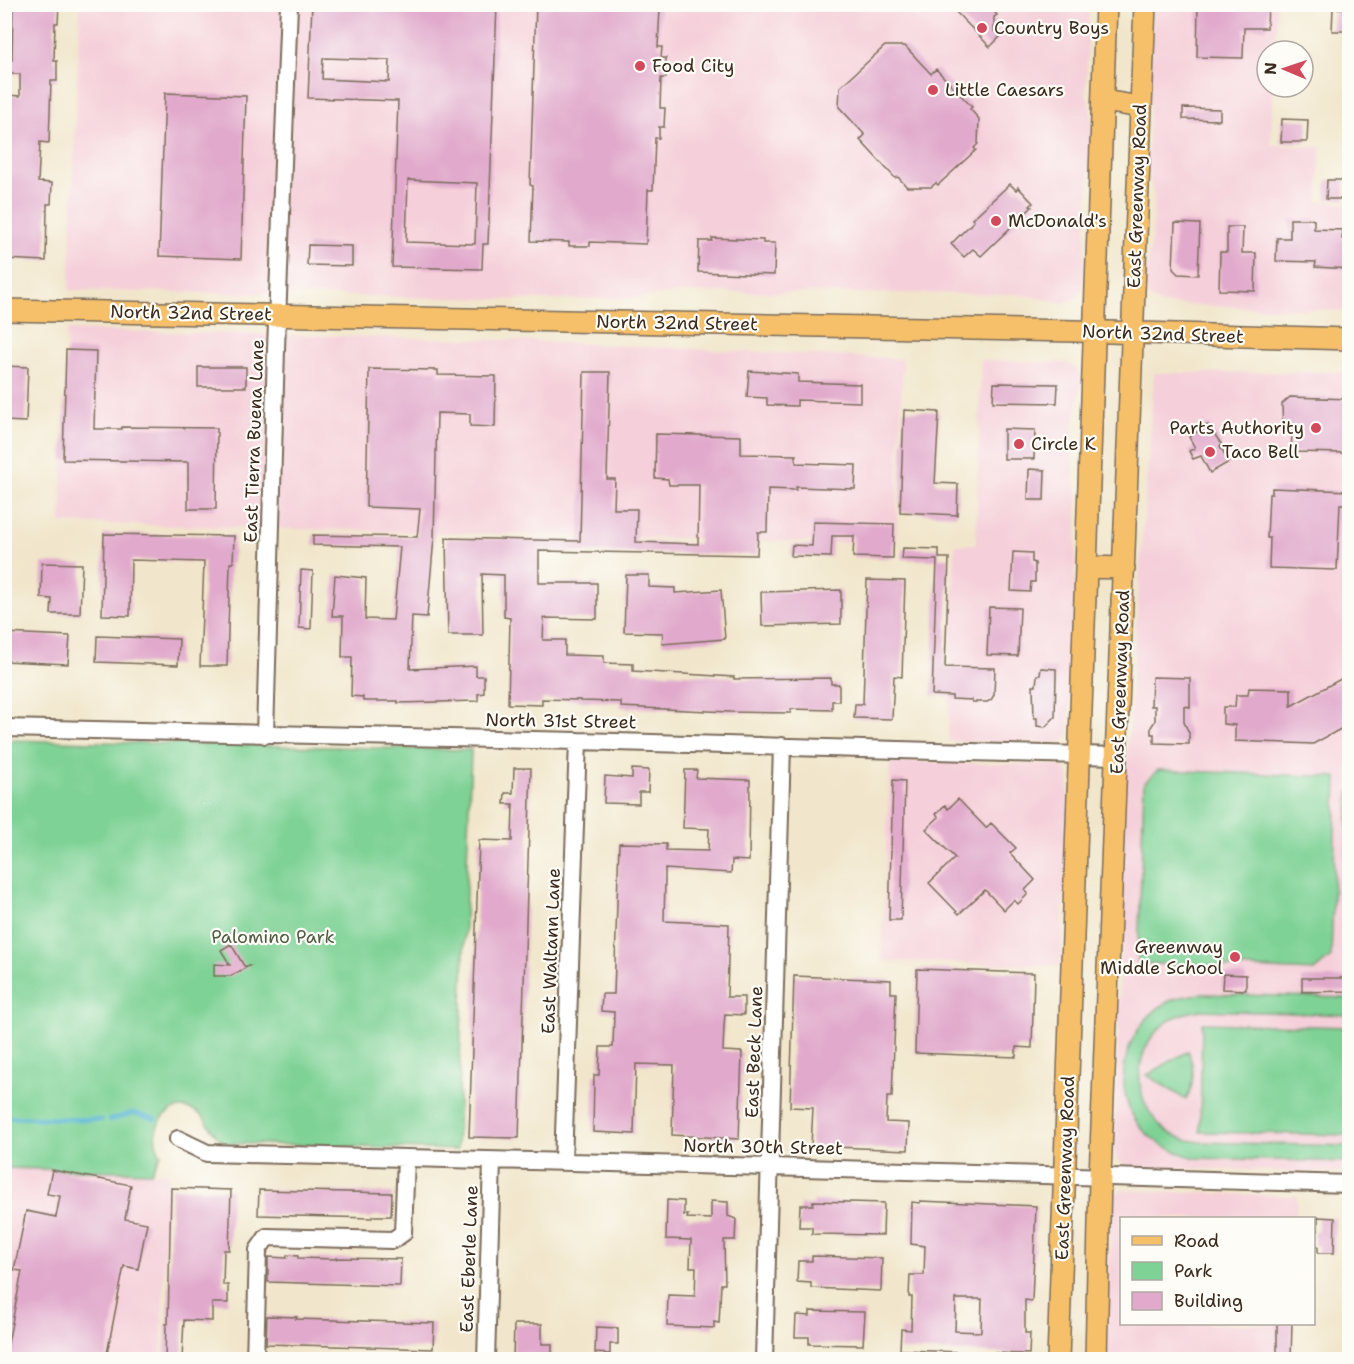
<svg xmlns="http://www.w3.org/2000/svg" width="1354" height="1364" viewBox="0 0 1354 1364" font-family="'Shantell Sans',sans-serif">
  <style>
    .built { fill: #f5cfd9 }
    .green { fill: #7ed295; stroke: #5c7e5a; stroke-width: 1.5 }
    .lines { fill: none; stroke-linecap: round; stroke-linejoin: round }
    .stream { stroke: #54b4d3; stroke-width: 4.5 }
    .building { fill: #e1aacc; fill-rule: evenodd }
    .minor-casing { stroke: #7b6c5b; stroke-width: 20 }
    .major-casing { stroke: #7b6c5b; stroke-width: 24 }
    .minor { stroke: #fff; stroke-width: 16 }
    .major { stroke: #f6c06b; stroke-width: 21 }
    .poi-dot { fill: #d1495b; stroke: #fdfcf7; stroke-width: 2 }
    .labels { text-anchor: middle; stroke-width: 4.5; stroke-linejoin: round; paint-order: stroke }
    .poi-label { font-size: 18px; fill: #3b2a1e; stroke: #fdfcf7; text-anchor: start }
    .street-label { font-size: 18px; fill: #3b2a1e; stroke: #fdfcf7 }
    .park-label { font-size: 18px; fill: #4f5c42; stroke: #fdfcf7 }
  </style>
  <rect width="100%" height="100%" fill="#fdfcf7"/>
  <filter id="ink" filterUnits="userSpaceOnUse"><feTurbulence type="fractalNoise" baseFrequency=".0167" numOctaves="2"/><feDisplacementMap in="SourceGraphic" scale="12" xChannelSelector="R" yChannelSelector="G"/><feConvolveMatrix kernelMatrix="1 2 1 2 8 2 1 2 1" color-interpolation-filters="sRGB"/></filter>
  <filter id="wash" filterUnits="userSpaceOnUse"><feTurbulence type="fractalNoise" baseFrequency=".008" numOctaves="4" result="noise"/><feDisplacementMap in="SourceGraphic" scale="24" xChannelSelector="R" yChannelSelector="G"/><feGaussianBlur stdDeviation="1.35" result="paint"/><feColorMatrix in="noise" values="0 0 0 0 0 0 0 0 0 0 0 0 0 0 0 0 0 1.4 0 .05"/><feComposite in="paint" operator="in"/></filter>
  <g filter="url(#wash)">
    <rect width="100%" height="100%" fill="#f1e6cb"/>
    <path class="built" d="M80 5H1089L1086 93 1092 117 1083 289 1079 296 1064 303 1018 294 682 292 638 298 540 300 69 290Z
      M1153 5H1277L1275 51H1267V87H1273L1271 145 1321 147 1318 201 1349 203V311L1161 304 1149 297 1144 283 1152 238 1154 195 1147 171Z
      M67 330 508 340 903 359 896 544 61 523Z
      M981 360 1067 363 1077 369 1082 382 1073 427V474L1078 497 1069 728V734L1065 739 1056 743 948 741 955 545 976 544Z
      M1349 372V1173L1128 1167 1117 1159 1114 1152 1127 755 1154 373Z
      M890 761 1053 765 1061 766 1066 770 1069 777 1061 966 881 961Z
      M5 1168 168 1173 161 1359 5 1360Z
      M1121 1190 1297 1196 1296 1218H1122V1324H1293V1359L1106 1360 1111 1200 1114 1194Z"/>
    <path class="green" d="M5 740 471 750 457 1150 226 1143C211 1136 210 1118 195 1111 167 1098 145 1132 161 1154L151 1172 5 1168Z
      M1158 770 1337 777 1331 957 1314 971 1138 963 1144 783Z
      M1349 791 1350 964H1349L1344 957Z
      M1206 994 1349 998V1015L1201 1010C1195 1011 1189 1012 1183 1014 1135 1031 1125 1094 1162 1127 1172 1137 1187 1140 1200 1142L1349 1146V1162L1195 1158C1175 1152 1157 1145 1143 1130 1108 1091 1123 1028 1166 1003 1178 996 1193 995 1206 994Z
      M1202 1023 1349 1027V1135L1200 1132Z
      M1188 1051C1195 1068 1195 1084 1186 1100L1147 1075Z"/>
    <g class="lines">
      <path class="stream" d="M4 1117 102 1120
        M110 1120 133 1113 155 1119"/>
    </g>
    <g id="blocks">
      <path class="building" d="M13 4H59L58 23H55L54 61H57V81H51L49 143 40 142 38 182 52 183 51 204H47L46 261 4 259 7 203H6V141L9 95 20 96V74H9V60H12Z
        M312 4H497L488 244H483L482 269 392 267 398 101 308 98ZM323 58 390 60 389 82 322 79ZM408 180 477 183 475 244 406 242Z
        M536 4H649V8H660L658 47H662L661 58H666V78H661L660 108H665L664 127H659V138H655L653 190H648L646 244 590 242V246H569V242L531 241 533 186 530 185Z
        M964 4H988L997 15 994 17V31L1000 37 990 47 956 12Z
        M1198 4H1268L1267 28H1244L1243 58 1197 57Z
        M1333 8H1350V31H1332Z
        M885 46H905L931 74 936 69 972 107 970 109 979 119 978 144 974 148 976 150 938 185 936 183 931 187H907L898 177 895 178 860 140 865 135 839 107 840 87Z
        M165 93 246 96 241 259 159 256Z
        M1183 108 1220 109V120L1183 119Z
        M1282 119 1308 120 1307 142H1281Z
        M1327 180H1345V199H1326Z
        M1010 184 1016 190 1018 187 1033 203 1030 206 1032 207 981 256 973 249 964 257 951 244 974 221 972 219Z
        M1290 219H1311L1314 220V229L1343 230 1342 239H1350V269L1315 267 1316 262 1276 261 1277 238H1290Z
        M1175 223 1200 224 1198 275 1178 274 1173 269Z
        M1227 227H1243L1242 253H1256L1255 291 1219 290 1220 252H1227Z
        M712 238 763 240V243H775L774 275 698 272 699 241H712Z
        M308 245 352 246V266L307 265Z
        M66 350 96 351 94 429H122V427L217 428 216 509H188V462L63 460Z
        M4 366 28 367 26 422 4 421Z
        M198 367H246V387H198Z
        M369 369 438 370V375L496 376 495 427 470 426V414L437 413 434 538 427 617 412 616 410 669 476 666V676H484V693L478 694V701L398 703V701H363V697L351 696 352 657H342L343 616H332L335 575 366 578 365 619 393 620 400 547 313 545V535L417 537 420 509 366 507Z
        M749 371 798 374V382L860 384V402L797 400V406L767 405V398L747 397Z
        M584 372H610L607 479H615L614 509H637L636 542 698 544 699 485H669L668 479 655 478 656 434 741 436V454L796 455V463L856 465 855 489 796 487V490L768 489 767 532H758L757 555 539 551V583H597V619L544 618 543 640H565V655L604 656V663L633 664V671L734 677V679L831 678V684H839V701H832V710L791 709V713L730 712 621 707V702L580 701V700L542 699V705L508 704 510 618 504 617V575L482 574 483 635H448L446 538 580 541Z
        M994 383 1058 384 1057 403 993 402Z
        M1290 397 1350 399 1349 453 1291 452 1292 433H1283L1282 404Z
        M904 410 939 412 935 483 958 484 957 515 900 512Z
        M1208 425 1222 445 1220 446 1229 462 1210 473 1201 456 1193 459 1189 451 1195 448 1189 437Z
        M1004 429 1035 430 1034 459H1004Z
        M1029 469 1045 470 1044 500H1028Z
        M1272 488 1350 491V504H1340L1337 570 1269 568 1270 538H1267L1269 494H1272Z
        M813 522 894 524 893 558 853 557 854 536H832L831 557 791 556 792 545 812 546Z
        M104 534 234 536 233 563H230L227 666H200L204 562 131 560 130 616 102 615Z
        M903 548 939 549V558H949L945 667 995 668 994 695 991 700 987 702H972V700L952 699V696L932 695 937 560 902 559Z
        M1013 552 1032 553V562L1035 563V582H1031L1030 592 1011 591Z
        M42 563 82 564 80 614H51L52 599 41 598Z
        M301 570 313 571 311 629 299 628Z
        M626 575H649V587L675 588V593L721 590 725 639 662 644 663 633 624 632Z
        M867 580 905 581 902 677 894 676 892 719 854 718 855 704H863Z
        M841 590V624L762 626 761 592Z
        M989 607 1020 608 1018 656 987 655Z
        M4 633 70 636 68 664 4 661Z
        M97 636 179 639 178 665 96 662Z
        M1041 668 1056 669V676L1055 717 1045 727 1037 726V718H1034L1033 686H1036L1037 675H1040Z
        M1350 674V724L1313 744 1235 741V725L1223 724V707H1235L1236 695H1248L1249 688 1291 689V706Z
        M1152 677 1190 678V707L1184 706V722L1189 733V744L1154 743V734H1151V727L1155 721V706H1151Z
        M514 768H531L519 1138 469 1137 479 840 512 841 513 804H504L505 793H513Z
        M632 769 649 770 648 792H639V804L604 803 605 776 632 778Z
        M685 770H697L696 778 750 780 749 861 732 860 731 873 665 869V881L664 921 729 924 727 997H744V1015L725 1014 724 1026 723 1051 742 1052 739 1139 672 1135 674 1065 636 1064 634 1134 593 1132 594 1075H599L600 1047H613L614 1012 601 1011 602 994H614L619 843 666 844V850L708 851 709 829 683 828Z
        M893 780 905 781 901 920H889Z
        M958 799 986 828 991 823 1016 848 1010 853 1035 880 1025 890 1028 894 1018 904 1014 900 1004 910 985 890 959 914 929 883 955 858 926 829 939 817 936 814 945 805 948 809Z
        M231 944 244 966H249L231 976H214V964L230 965 221 950Z
        M917 969 1034 973 1032 1048 1016 1047V1057L915 1053Z
        M1223 974 1246 975V990L1222 989Z
        M794 976 891 980V993H896L892 1097H887L886 1122 909 1123 908 1150 811 1146 813 1108 790 1107Z
        M1302 978H1350V991L1302 992Z
        M52 1170 131 1185 125 1219 147 1223 138 1269 124 1266 106 1359H5L22 1271 14 1270 26 1211 56 1217 60 1196 47 1194Z
        M171 1188 231 1190 229 1250H224L223 1285H228V1303H212V1321L184 1320 182 1359H165L166 1324H168Z
        M259 1190 392 1193 391 1216H373L372 1218 258 1215Z
        M667 1200 684 1201V1215H688L687 1218 711 1219V1201L728 1202V1216L736 1219 735 1240H724L725 1284H721L719 1323 714 1322V1328L667 1326 668 1295 695 1296 696 1267H690L691 1240 666 1239Z
        M813 1201 884 1203 883 1235 812 1234V1227H799L800 1205H813Z
        M920 1201 1036 1206 1032 1301 1025 1300V1333H1030L1029 1354 900 1350 901 1329 911 1330 912 1297H909L910 1275H924L925 1246 911 1244 912 1202 920 1203ZM956 1299H982L981 1332 955 1331Z
        M1318 1217 1335 1218 1334 1253H1318V1246H1314V1230L1318 1231Z
        M287 1255 298 1256V1258L336 1259V1258L401 1259 400 1286 268 1282V1257L287 1258Z
        M812 1256 882 1258 881 1291 811 1288V1283L797 1282 798 1261H812Z
        M810 1311 865 1312 863 1345 809 1344V1337H795L796 1315 810 1316Z
        M267 1316 297 1317 296 1319 434 1323 433 1349 266 1344Z
        M1277 1323H1292L1291 1359H1277Z
        M514 1324H542V1344H552V1359H513Z
        M596 1327 618 1328V1344H610V1354L595 1353Z"/>
    </g>
  </g>
  <g filter="url(#ink)">
    <use href="#blocks" fill-opacity="0" stroke="#7b6c5b" stroke-width="1.5"/>
    <g class="lines">
      <defs>
        <path id="minor" d="M4 728 578 741 1117 756
          M265 735 276 349 289 4
          M178 1139 207 1153 770 1167 1350 1184
          M563 1162 578 741
          M255 1360 258 1250 267 1237 393 1240 403 1233 406 1158
          M486 1360 492 1161
          M764 1360 782 746"/>
        <path id="major" d="M1103 101 1141 107
          M4 310 1075 331 1350 339
          M1086 567 1124 568
          M1058 1360 1106 4
          M1096 1360 1100 1177 1145 4"/>
      </defs>
      <use href="#minor" class="minor-casing"/>
      <use href="#major" class="major-casing"/>
      <use href="#minor" class="minor"/>
      <use href="#major" class="major"/>
    </g>
  </g>
  <g class="poi-dot">
    <circle cx="982" cy="28" r="6"/>
    <circle cx="640" cy="66" r="6"/>
    <circle cx="933" cy="90" r="6"/>
    <circle cx="996" cy="221" r="6"/>
    <circle cx="1316" cy="428" r="6"/>
    <circle cx="1019" cy="444" r="6"/>
    <circle cx="1210" cy="452" r="6"/>
    <circle cx="1235" cy="957" r="6"/>
  </g>
  <g class="labels">
    <g class="poi-label">
      <text x="994" y="34">Country Boys</text>
      <text x="652" y="72">Food City</text>
      <text x="945" y="96">Little Caesars</text>
      <text x="1008" y="227">McDonald's</text>
      <text x="1304" y="434" text-anchor="end">Parts Authority</text>
      <text x="1031" y="450">Circle K</text>
      <text x="1222" y="458">Taco Bell</text>
      <text x="1223" y="953" text-anchor="end">Greenway<tspan x="1223" dy="21">Middle School</tspan></text>
    </g>
    <g class="street-label">
      <text transform="translate(1137 196) rotate(-88)" y="6">East Greenway Road</text>
      <text transform="translate(191 313) rotate(1)" y="6">North 32nd Street</text>
      <text transform="translate(677 323) rotate(1)" y="6">North 32nd Street</text>
      <text transform="translate(1163 334) rotate(2)" y="6">North 32nd Street</text>
      <text transform="translate(254 441) rotate(-88)" y="6">East Tierra Buena Lane</text>
      <text transform="translate(1120 682) rotate(-88)" y="6">East Greenway Road</text>
      <text transform="translate(561 721) rotate(1)" y="6">North 31st Street</text>
      <text transform="translate(551 951) rotate(-88)" y="6">East Waltann Lane</text>
      <text transform="translate(754 1052) rotate(-88)" y="6">East Beck Lane</text>
      <text transform="translate(763 1147) rotate(1)" y="6">North 30th Street</text>
      <text transform="translate(1065 1168) rotate(-88)" y="6">East Greenway Road</text>
      <text transform="translate(469 1259) rotate(-88)" y="6">East Eberle Lane</text>
    </g>
    <g class="park-label">
      <text x="273" y="943">Palomino Park</text>
    </g>
  </g>
  <rect width="1354" height="1364" fill="none" stroke="#fdfcf7" stroke-width="24"/>
  <rect x="1120" y="1217" width="195" height="108" fill="#fdfcf7" stroke="#afa8a0" stroke-width="1.5"/>
  <rect x="1132" y="1236" width="30" height="9" fill="#f6c06b" stroke="#afa8a0" stroke-width="1.5"/>
  <text x="1174" y="1247" font-size="18" fill="#3b2a1e">Road</text>
  <rect x="1132" y="1262" width="30" height="18" fill="#7ed295" stroke="#afa8a0" stroke-width="1.5"/>
  <text x="1174" y="1277" font-size="18" fill="#3b2a1e">Park</text>
  <rect x="1132" y="1292" width="30" height="18" fill="#e1aacc" stroke="#afa8a0" stroke-width="1.5"/>
  <text x="1174" y="1307" font-size="18" fill="#3b2a1e">Building</text>
  <g transform="translate(1285 69) rotate(272)"><circle r="28" fill="#fdfcf7" stroke="#afa8a0" stroke-width="1.5"/>
  <path d="M0-4.5L10 22L0 15L-10 22Z" fill="#d1495b"/>
  <text y="-9" font-size="16" font-weight="bold" text-anchor="middle" fill="#3b2a1e">N</text>
  </g>
</svg>
